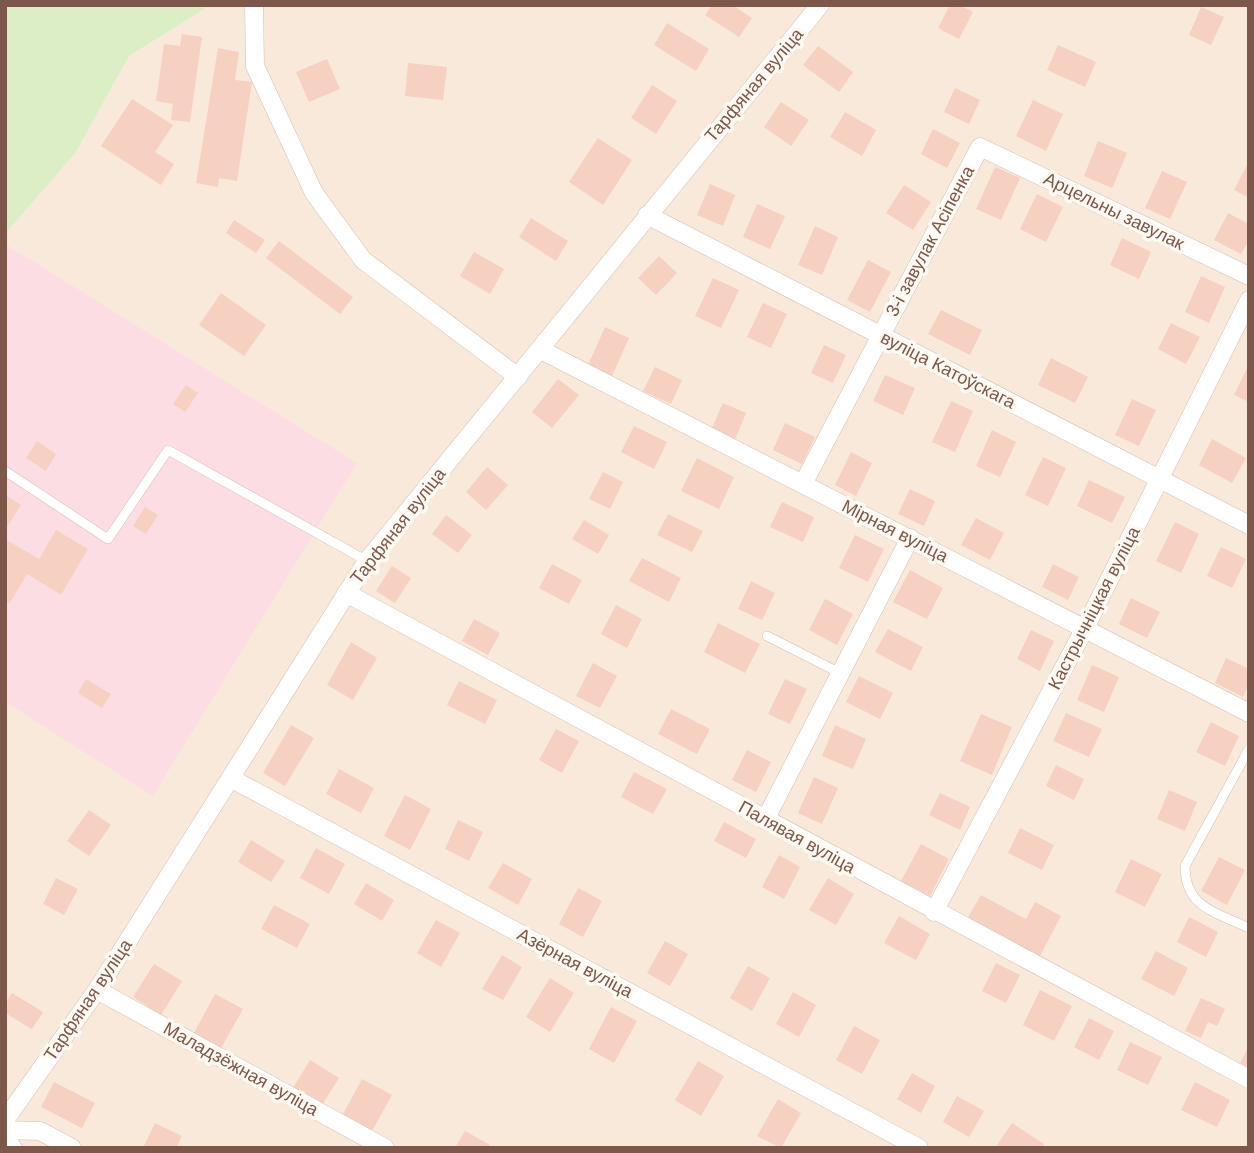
<svg xmlns="http://www.w3.org/2000/svg" width="1254" height="1153" viewBox="0 0 1254 1153" font-family="Arial,sans-serif">
  <style>
    .residential { fill: #f9e9db }
    .medical { fill: #fddde4 }
    .green { fill: #dbeec6 }
    .building { fill: #f6d0c0 }
    .lines { fill: none; stroke-linecap: round; stroke-linejoin: round }
    .lane-casing { stroke: #d5bdb1; stroke-width: 10 }
    .street-casing { stroke: #d5bdb1; stroke-width: 19 }
    .lane { stroke: #fff; stroke-width: 9 }
    .street { stroke: #fff; stroke-width: 18 }
    .labels { text-anchor: middle; stroke-width: 7; stroke-linejoin: round; paint-order: stroke }
    .street-label { font-size: 18px; fill: #7d574a; stroke: #fff9f3 }
  </style>
  <rect width="100%" height="100%" fill="#fef5eb"/>
  <path class="residential" d="M211 5H1249V1148H5V234L76 152 129 56Z"/>
  <path class="medical" d="M5 244 357 463 153 796 5 702V649L8 646 5 643Z"/>
  <path class="green" d="M5 5H211L129 56 76 152 5 234Z"/>
  <path class="building" d="M712 5H732L752 18 739 37 705 15Z
    M950 5H960L973 12 959 39 938 28Z
    M1201 7 1224 17 1211 45 1189 35Z
    M667 23 709 49 696 71 654 45Z
    M182 34 202 37 190 122 171 120 173 104 156 101 164 44 180 46Z
    M1058 45 1096 62 1085 87 1047 70Z
    M818 46 853 72 839 92 803 65Z
    M218 48 239 52 235 80 252 82 237 181 219 178 218 187 196 183Z
    M327 59 340 89 309 102 296 72Z
    M408 63 447 67 443 100 405 96Z
    M652 85 677 101 656 134 631 118Z
    M955 88 980 100 969 124 944 112Z
    M132 99 173 125 155 152 174 164 161 185 101 146Z
    M1033 100 1063 114 1046 151 1016 136Z
    M781 102 809 120 791 146 764 127Z
    M845 112 876 130 862 156 830 137Z
    M933 129 960 143 947 168 921 154Z
    M598 138 632 160 603 205 569 182Z
    M1098 141 1127 153 1112 188 1084 176Z
    M1249 161V198L1234 190Z
    M995 167 1020 178 1001 220 976 209Z
    M1162 171 1187 182 1170 219 1145 208Z
    M710 184 735 195 723 226 697 215Z
    M904 185 931 202 913 230 886 213Z
    M1037 194 1063 207 1046 242 1020 229Z
    M757 204 785 216 770 249 743 237Z
    M1228 213 1249 224V240L1241 254 1214 240Z
    M531 218 568 241 556 261 519 237Z
    M234 220 265 240 256 253 226 233Z
    M815 226 838 237 822 275 798 265Z
    M1122 238 1151 252 1139 279 1110 265Z
    M279 241 353 297 340 314 266 258Z
    M474 252 504 269 490 294 460 276Z
    M659 256 677 273 656 295 638 278Z
    M868 260 891 272 870 312 847 300Z
    M1201 276 1225 287 1209 323 1185 312Z
    M713 278 739 290 721 328 695 316Z
    M221 293 266 325 244 356 199 325Z
    M763 303 787 314 771 348 747 337Z
    M941 310 982 330 970 355 928 334Z
    M1171 323 1200 337 1186 364 1158 349Z
    M605 327 629 338 612 376 588 365Z
    M824 345 846 355 833 383 811 373Z
    M1051 358 1088 377 1075 403 1038 385Z
    M1249 364V402L1234 395Z
    M655 367 682 380 671 404 643 391Z
    M885 375 915 388 903 415 873 401Z
    M558 379 579 395 552 428 532 412Z
    M186 385 198 393 185 412 173 404Z
    M1132 399 1156 410 1139 446 1115 435Z
    M951 401 973 411 955 452 932 442Z
    M723 403 746 413 734 442 710 432Z
    M785 423 815 437 802 464 773 450Z
    M634 426 667 442 654 469 621 452Z
    M992 430 1016 442 1000 477 976 466Z
    M1212 439 1246 458 1232 483 1199 465Z
    M37 441 56 454 46 471 26 458Z
    M851 452 872 463 856 496 835 485Z
    M1043 457 1066 468 1048 506 1025 495Z
    M697 458 734 477 719 509 681 491Z
    M487 467 508 485 486 510 466 492Z
    M603 472 623 482 610 509 589 499Z
    M1089 480 1125 497 1112 523 1077 506Z
    M910 489 935 501 924 526 898 514Z
    M5 495 21 505 5 530Z
    M782 502 814 517 803 542 770 527Z
    M145 507 158 515 146 534 133 526Z
    M668 514 703 531 692 552 657 535Z
    M446 515 472 535 458 553 432 534Z
    M976 518 1004 533 990 560 961 545Z
    M584 520 609 535 598 554 572 539Z
    M1175 522 1199 534 1181 573 1156 561Z
    M56 530 88 549 61 595 27 574 10 603 5 600V539L39 559Z
    M855 535 884 549 868 582 839 568Z
    M1221 547 1246 559 1232 588 1207 576Z
    M642 558 681 578 669 602 629 581Z
    M552 564 582 580 569 604 539 588Z
    M1053 564 1079 577 1068 600 1042 587Z
    M392 566 411 578 395 603 376 591Z
    M910 570 943 588 927 619 893 602Z
    M751 581 775 593 762 620 738 609Z
    M1131 598 1160 612 1147 638 1119 624Z
    M825 599 853 614 837 645 809 630Z
    M616 605 642 619 627 648 601 634Z
    M474 619 500 633 488 655 462 641Z
    M718 623 760 644 745 673 704 652Z
    M888 629 923 647 911 671 875 652Z
    M1031 630 1054 641 1040 671 1017 659Z
    M351 642 377 658 353 700 327 685Z
    M1226 658 1249 669V684L1243 697 1215 683Z
    M593 663 617 676 600 708 576 696Z
    M1092 665 1119 677 1104 712 1077 700Z
    M859 676 893 693 880 719 846 702Z
    M86 679 111 694 102 708 78 693Z
    M785 679 807 689 790 724 768 714Z
    M459 681 497 700 485 724 447 705Z
    M671 709 710 729 697 754 658 734Z
    M1066 713 1102 729 1089 757 1053 741Z
    M981 714 1012 727 992 775 960 761Z
    M1211 722 1239 736 1225 766 1196 752Z
    M291 725 314 738 285 786 263 773Z
    M835 725 866 739 853 769 822 756Z
    M556 729 579 741 562 773 539 760Z
    M747 750 771 762 756 792 732 780Z
    M1056 765 1084 779 1074 800 1046 786Z
    M339 769 374 788 361 813 326 794Z
    M634 772 667 789 653 814 621 797Z
    M814 777 838 788 822 824 798 813Z
    M1169 790 1197 802 1185 831 1157 819Z
    M940 793 970 807 960 830 929 815Z
    M405 795 431 809 410 850 384 836Z
    M89 810 111 825 89 856 67 841Z
    M458 820 483 832 469 861 445 849Z
    M724 822 756 839 746 858 714 841Z
    M1020 828 1054 845 1042 870 1008 853Z
    M251 840 285 861 271 882 238 862Z
    M921 844 949 859 930 896 901 881Z
    M316 848 345 864 329 894 300 878Z
    M779 855 800 867 784 899 762 887Z
    M1219 857 1245 870 1227 905 1201 891Z
    M1131 859 1162 874 1145 907 1115 892Z
    M503 863 532 879 518 905 488 888Z
    M56 878 78 889 64 915 43 904Z
    M828 878 854 894 836 925 809 910Z
    M366 883 394 900 382 921 354 904Z
    M578 888 602 901 583 937 559 924Z
    M981 895 1026 919 1035 902 1061 916 1039 958 967 919Z
    M274 905 310 924 297 948 261 929Z
    M899 916 930 934 916 960 884 943Z
    M1189 917 1218 932 1206 957 1177 942Z
    M436 920 460 933 441 967 417 953Z
    M665 941 688 954 670 986 647 973Z
    M1156 951 1188 968 1174 996 1141 979Z
    M502 955 522 967 503 1000 482 989Z
    M996 963 1020 975 1006 1003 982 991Z
    M154 964 182 981 161 1015 133 997Z
    M748 966 770 978 752 1011 730 998Z
    M550 978 574 993 550 1032 526 1017Z
    M1040 990 1072 1006 1054 1041 1023 1025Z
    M793 992 816 1005 799 1037 776 1024Z
    M12 993 43 1012 32 1029 5 1013V1003Z
    M215 994 243 1009 221 1048 194 1033Z
    M1201 998 1225 1009 1217 1026 1208 1022 1201 1038 1185 1031Z
    M611 1007 637 1021 614 1063 589 1049Z
    M1089 1018 1114 1031 1099 1060 1074 1047Z
    M854 1026 880 1040 862 1074 836 1060Z
    M1130 1042 1162 1057 1148 1085 1117 1070Z
    M1249 1046V1068L1240 1063Z
    M310 1060 339 1078 322 1105 293 1088Z
    M698 1061 724 1076 701 1116 675 1100Z
    M912 1073 935 1086 921 1113 897 1099Z
    M362 1079 392 1095 372 1131 343 1114Z
    M54 1082 95 1103 82 1128 41 1107Z
    M1195 1082 1230 1100 1217 1127 1181 1110Z
    M957 1096 984 1111 969 1137 943 1122Z
    M778 1099 801 1113 781 1148 757 1136Z
    M155 1123 182 1136 176 1148H143Z
    M1012 1123 1044 1144 1042 1148H995Z
    M465 1131 490 1145 489 1148H455Z"/>
  <g class="lines">
    <defs>
      <path id="lane" d="M5 471 108 539 168 450 367 561
        M767 636 840 673
        M1249 749 1185 866C1185 908 1216 912 1249 928"/>
      <path id="street" d="M254 5 255 66 314 193 363 260 518 377
        M647 215 1249 525
        M541 350 1249 713
        M803 484 980 147 1249 276
        M346 593 1249 1079
        M232 779 919 1148
        M765 820 910 538
        M934 912 1085 628 1249 300
        M97 990 385 1148
        M5 1120 97 990 367 561 820 5
        M5 1130 40 1131 72 1148
        M5 1138 13 1148"/>
    </defs>
    <use href="#lane" class="lane-casing"/>
    <use href="#street" class="street-casing"/>
    <use href="#lane" class="lane"/>
    <use href="#street" class="street"/>
  </g>
  <g class="labels">
    <g class="street-label">
      <text transform="translate(754 85) rotate(-50)" y="6">Тарфяная вуліца</text>
      <text transform="translate(1114 211) rotate(26)" y="6">Арцельны завулак</text>
      <text transform="translate(930 241) rotate(-62)" y="6">3-і завулак Асіпенка</text>
      <text transform="translate(948 370) rotate(27)" y="6">вуліца Катоўскага</text>
      <text transform="translate(398 526) rotate(-52)" y="6">Тарфяная вуліца</text>
      <text transform="translate(895 531) rotate(27)" y="6">Мірная вуліца</text>
      <text transform="translate(1094 608) rotate(-63)" y="6">Кастрычніцкая вуліца</text>
      <text transform="translate(797 837) rotate(29)" y="6">Палявая вуліца</text>
      <text transform="translate(575 963) rotate(28)" y="6">Азёрная вуліца</text>
      <text transform="translate(88 1000) rotate(-56)" y="6">Тарфяная вуліца</text>
      <text transform="translate(241 1069) rotate(29)" y="6">Маладзёжная вуліца</text>
    </g>
  </g>
  <rect width="1254" height="1153" fill="none" stroke="#7d574a" stroke-width="14"/>
</svg>
